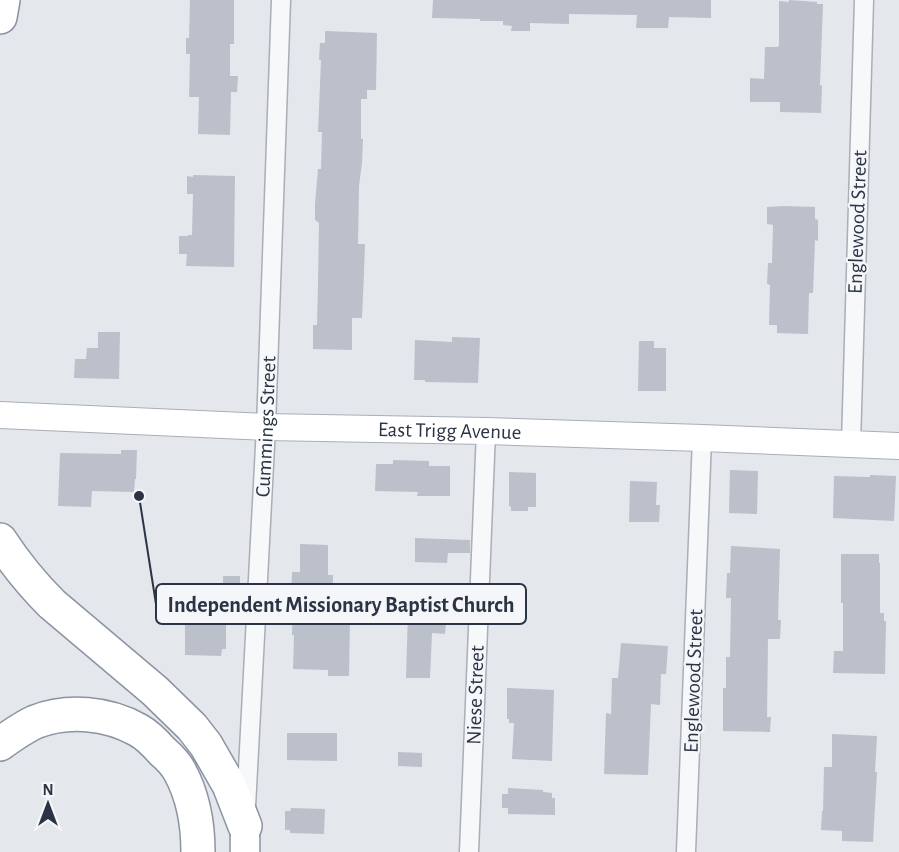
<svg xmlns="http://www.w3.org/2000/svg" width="899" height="852" viewBox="0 0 899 852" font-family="'Alegreya Sans',sans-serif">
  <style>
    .building { fill: #bbc0ca }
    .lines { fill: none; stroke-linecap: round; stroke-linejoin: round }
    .street-casing { stroke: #a9aeb7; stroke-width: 21 }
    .secondary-casing { stroke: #a9aeb7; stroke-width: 28 }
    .primary-casing { stroke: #a3abb8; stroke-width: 32 }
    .highway-casing { stroke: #8b94a3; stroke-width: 36 }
    .street { stroke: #f7f8fa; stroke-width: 18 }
    .secondary { stroke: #fff; stroke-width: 26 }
    .primary { stroke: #fff; stroke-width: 28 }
    .highway { stroke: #fff; stroke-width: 33 }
    .labels { text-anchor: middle; stroke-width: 4.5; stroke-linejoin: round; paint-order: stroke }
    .street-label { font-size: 21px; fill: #2b3445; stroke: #f4f6f9 }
    .leader { fill: none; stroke: #2b3445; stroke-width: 2 }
    .callout-dot { fill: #2b3445; stroke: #f4f6f9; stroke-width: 2 }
    .callout { fill: #f4f6f9; stroke: #2b3445; stroke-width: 2 }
    .callout-label { font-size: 22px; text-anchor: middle; font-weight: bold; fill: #2b3445 }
  </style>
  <rect width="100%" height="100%" fill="#e4e7ec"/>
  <path class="building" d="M190 0H234V44H230V76H238L237 92H231L230 135 198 134 199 97H189L190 54H186V38H189Z
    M433 0H711V18L669 17 668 28H636L637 15 569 14V24L530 23V31H511L512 26 503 25V21H480V19L432 18Z
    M789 0 817 2V4H823L820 85 822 86 821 113 780 112V102H750V78L764 79 765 47H778L779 45V1L789 2Z
    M325 31 377 33 376 90H367V99H361V139H363L362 163 359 186 358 244H365L364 272 362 318H352V350L313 349V325H317L318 284 319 223 315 220V204L318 169H321L322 132H318L321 60H319L320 43H325Z
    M193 175 235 176 234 267 186 266 187 254H179V236H188V235H192L193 194H187V176L193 177Z
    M784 206 815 207V219L818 220V241L815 240 813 293H809L808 334 777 333V325H769L770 285 767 284 768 263H772L773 225 767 224V207Z
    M98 332H120L119 379 74 378 75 359H86L87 348H98Z
    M452 337 480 338 478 383 425 382V380H414L415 340 452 342Z
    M639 341H654V348H666V391H638Z
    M121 450H137L136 479H135L134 492 92 491 91 507 58 506 60 453 121 454Z
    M393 460 429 461V466H450V496H417L418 492 375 491 376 464H393Z
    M730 470 758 471 757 514 729 513Z
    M509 472 536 473V507H528V511H511V507L509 506Z
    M870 475 896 476 894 521 833 518 834 476 870 477Z
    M630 481 657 482 656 505H660L659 522H629Z
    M415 538 470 540V553H448L447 563 415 562Z
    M300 544 328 545V575H333L332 618H350L349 676H328V670L293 669 294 635H292L293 597H291L292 572H300Z
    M731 546 780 549 778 620H781L780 639H768L767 717H771L770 732 723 731V688H726V657H730L731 598H726L727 573H730Z
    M841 554H879V563H880V613H884V621H886L885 674 833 673 834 651H843V603H841Z
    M223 576H240V593H226V649H222L221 656 185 655V616H179V588L223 589Z
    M411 610 447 611 445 634 432 633 430 678H406L408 611Z
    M621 643 668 646 666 674H661L660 705 651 704 648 775 604 774 606 713 611 714 612 678H618Z
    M507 688 554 690 552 761 512 759 514 723H509V719H507Z
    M287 733H337V761L287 760Z
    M832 734 877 736 875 772H877L873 842 842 841V831L821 830 822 811H823L824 767H832Z
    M398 752 422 753V767L398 766Z
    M508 788 543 790V792L552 793V798H555V815L508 814V808H502V794H508Z
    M291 808 325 809 324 834 290 833V830H285V811H290Z"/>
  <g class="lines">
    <defs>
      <g id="street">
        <path d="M851 444 864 0"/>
        <path id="s1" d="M246 807 266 427 281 0"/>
        <path d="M469 852 486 431"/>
        <path d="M686 852 702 438"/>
      </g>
      <g id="secondary">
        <path id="s2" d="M0 415 266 427 486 431 702 438 899 446"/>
      </g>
      <path id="primary" d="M245 826V852"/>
      <path id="highway" d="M0 17 3 0
        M0 540C15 563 32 584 52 604L155 691 192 727 206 745 229 785 245 826
        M0 744C11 736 22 728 35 722 68 709 108 713 138 730 147 735 155 743 162 751 169 757 176 764 180 772 193 796 198 825 198 852"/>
    </defs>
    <use href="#street" class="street-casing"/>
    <use href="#secondary" class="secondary-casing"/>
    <use href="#primary" class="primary-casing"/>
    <use href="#highway" class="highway-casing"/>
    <use href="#street" class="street"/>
    <use href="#secondary" class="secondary"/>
    <use href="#primary" class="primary"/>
    <use href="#highway" class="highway"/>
  </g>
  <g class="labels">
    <g class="street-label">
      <text transform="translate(857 222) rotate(-88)" y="7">Englewood Street</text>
      <text dy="7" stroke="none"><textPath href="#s1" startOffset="381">Cummings Street</textPath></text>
      <text dy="7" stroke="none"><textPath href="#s2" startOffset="450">East Trigg Avenue</textPath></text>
      <text transform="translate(693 681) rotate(-88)" y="7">Englewood Street</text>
      <text transform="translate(475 695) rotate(-88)" y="7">Niese Street</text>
    </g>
  </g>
  <path class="leader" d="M139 496L156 604"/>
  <circle class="callout-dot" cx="139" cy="496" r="6"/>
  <rect class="callout" x="156" y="584" width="370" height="40" rx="6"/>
  <g class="callout-label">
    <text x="341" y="612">Independent Missionary Baptist Church</text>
  </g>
  <g transform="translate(48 804)" stroke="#f4f6f9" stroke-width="4.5" paint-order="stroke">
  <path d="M0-4.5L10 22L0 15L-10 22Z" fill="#2b3445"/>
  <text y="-9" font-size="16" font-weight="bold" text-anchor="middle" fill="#2b3445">N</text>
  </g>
</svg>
